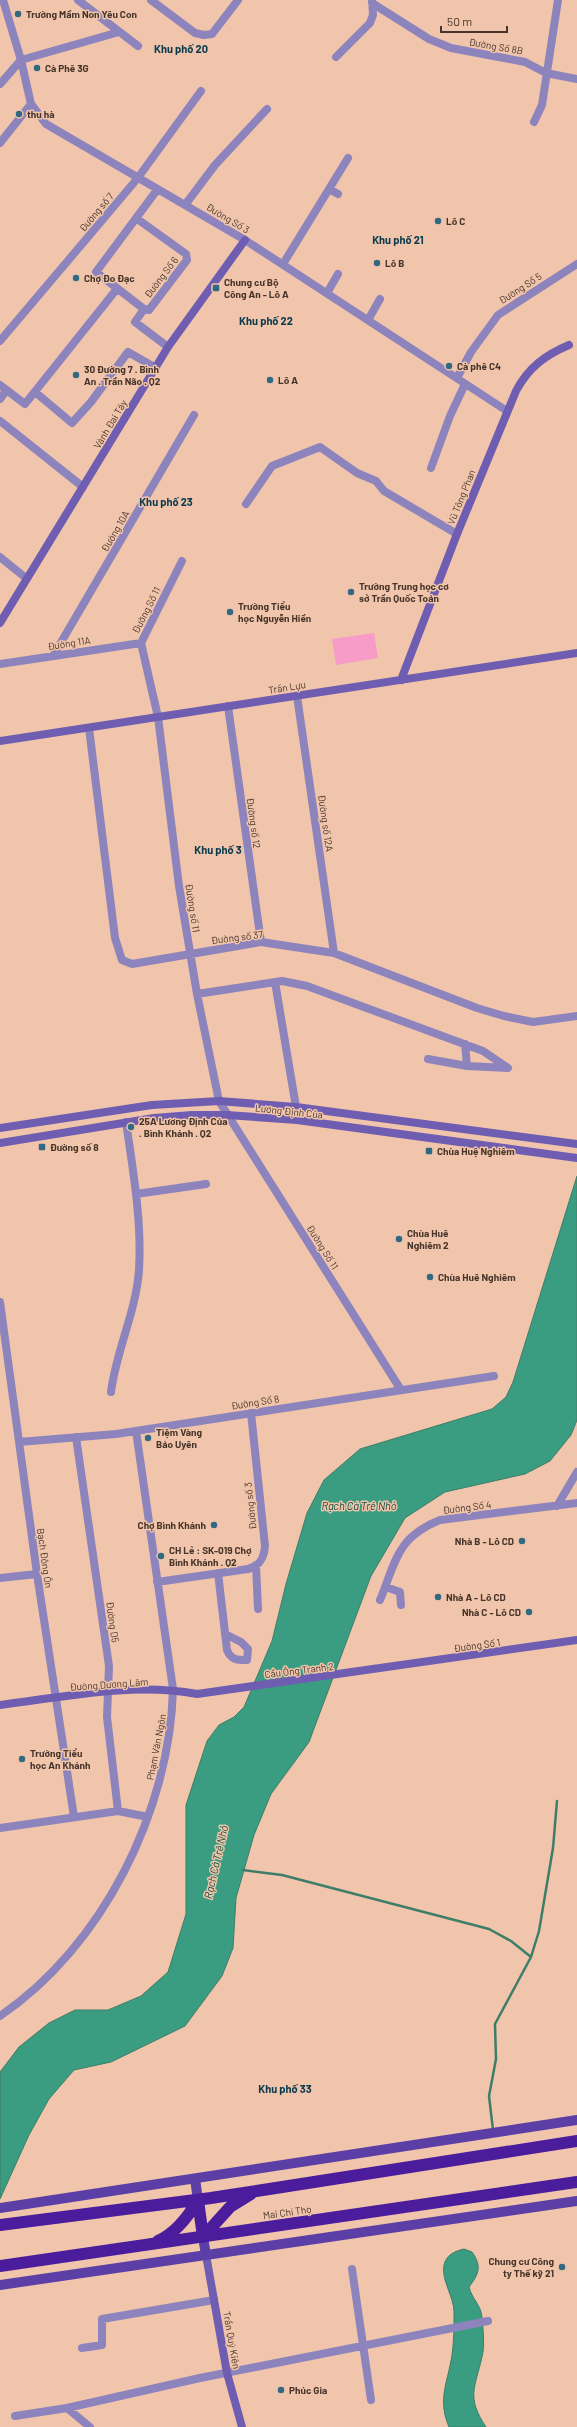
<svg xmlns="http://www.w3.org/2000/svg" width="577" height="2427" viewBox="0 0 577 2427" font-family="Barlow,sans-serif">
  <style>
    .green { fill: #f79cc6 }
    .water { fill: #3a9d82; stroke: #3e7e68 }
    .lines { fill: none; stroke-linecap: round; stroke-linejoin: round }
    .stream { stroke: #3e7e68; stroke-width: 2.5 }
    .street { stroke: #8d84bd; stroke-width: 8 }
    .secondary { stroke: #6f5db1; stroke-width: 8 }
    .primary { stroke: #5b3fa6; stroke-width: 10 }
    .highway { stroke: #4b1d9d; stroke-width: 12 }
    .poi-dot { fill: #316983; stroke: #f1c5ab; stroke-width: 1.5 }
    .labels { text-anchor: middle; stroke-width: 3; stroke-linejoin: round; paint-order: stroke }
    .poi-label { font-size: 10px; font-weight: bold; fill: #47352b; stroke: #f1c5ab; text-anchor: start }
    .street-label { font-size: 10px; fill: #47352b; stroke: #f1c5ab }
    .neighbourhood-label { font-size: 11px; font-weight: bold; fill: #0a3a4e; stroke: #f1c5ab }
    .water-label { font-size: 11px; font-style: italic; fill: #10493a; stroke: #f1c5ab }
  </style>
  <rect width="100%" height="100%" fill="#f1c5ab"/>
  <path class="green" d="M374 633 378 658 336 665 332 639Z"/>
  <path class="water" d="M577 1176V1420L571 1435 550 1461 525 1474 445 1492 405 1518 371 1576 309 1742 271 1794 254 1835 236 1898 233 1948 222 1976 185 2026 111 2062 74 2070 49 2099 29 2135 0 2199V2072L19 2047 49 2023 75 2010H108L141 1996 168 1972 186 1914V1805L207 1741 219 1725 234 1717 244 1707 272 1641 286 1584 307 1513 324 1480 360 1449 492 1409 506 1397 513 1382Z
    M464 2249 472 2252C482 2266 479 2274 469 2287 472 2299 481 2305 482 2317 483 2329 485 2346 482 2357 475 2388 466 2397 486 2427H449C437 2399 448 2382 452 2355 454 2341 454 2326 454 2312 454 2297 441 2280 444 2265 446 2255 455 2251 464 2249Z"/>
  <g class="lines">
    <path class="stream" d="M243 1870 282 1875 489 1929 511 1941 531 1957
      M493 2130 489 2096 496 2059 495 2024 531 1957 539 1931 553 1848 557 1801"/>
    <path class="street" d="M3 0 21 60 31 104 46 124 245 240 507 411
      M78 0 138 46
      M151 0 195 33 204 35 212 34 238 0
      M372 3 429 39 451 48 525 62 546 73 577 79
      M336 57 370 23 373 15 372 0
      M0 84 21 60 119 32
      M534 122 542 105 558 0
      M0 143 31 104
      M329 189 338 194
      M185 205 215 165 267 109
      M136 218 186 254 187 260 149 310 144 309 96 272 157 190
      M283 264 348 158
      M327 293 338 274
      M144 309 135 322 168 347
      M368 320 380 299
      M0 341 137 179 201 91
      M457 378 471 352 498 315 577 264
      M0 385 25 404 116 290
      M35 392 72 423 91 402 128 352 156 368
      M0 399 6 391
      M0 421 83 487
      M431 468 450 416 465 384
      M246 504 272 466 320 447 357 473 376 481 384 491 457 534
      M0 557 26 578
      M182 561 141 643 158 717 179 886 197 994 219 1101 401 1390
      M53 656 194 415
      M0 664 141 643
      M297 696 334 953
      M228 706 261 942
      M89 728 115 938 122 960 132 964 261 942 334 953 477 1008 504 1016 533 1022 577 1016
      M275 982 296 1107
      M197 994 282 981 307 986 483 1051 508 1068 467 1066 465 1044
      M428 1059 467 1066
      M136 1194 206 1184
      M0 1302 37 1574 74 1817
      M111 1392C116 1351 136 1312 139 1270 142 1221 133 1171 126 1122
      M76 1437 109 1666 107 1717 118 1811
      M19 1442 116 1434 494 1376
      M557 1506 577 1472
      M256 1565 258 1609
      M218 1573 227 1650C231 1660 237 1660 247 1660L248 1649 241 1642 225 1634
      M0 1578 37 1574
      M157 1582 248 1569C260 1566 264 1558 265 1546L251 1413
      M386 1587 400 1592 401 1605
      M380 1600C396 1561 397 1537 440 1520L577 1503
      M0 1828 118 1811 148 1817
      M0 2016C102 1947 170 1811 173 1689L136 1431
      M352 2269 371 2400
      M82 2348 102 2345V2319L214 2300
      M67 2408 90 2427
      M15 2416 67 2408 200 2378 488 2321"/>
    <path class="secondary" d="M0 623 168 347 245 240
      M401 680 457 534 516 391C528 368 545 355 569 345
      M0 741 577 653
      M0 1128 152 1105 219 1101 296 1107 577 1144
      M0 1143 154 1118 192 1115H227L297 1120 577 1158
      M0 1705C64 1697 133 1682 197 1694L577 1640
      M206 2255 227 2373 242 2427"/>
    <path class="primary" d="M195 2179 198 2200
      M0 2208 577 2120
      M203 2237 206 2255
      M0 2285 577 2201"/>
    <path class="highway" d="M198 2200 203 2237
      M0 2225 211 2198 577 2141
      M203 2237 230 2207 251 2194
      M158 2241C176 2233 188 2217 198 2200
      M0 2266 577 2182"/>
  </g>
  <g class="poi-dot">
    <circle cx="18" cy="14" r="4"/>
    <circle cx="37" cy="68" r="4"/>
    <circle cx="19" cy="114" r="4"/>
    <circle cx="438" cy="221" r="4"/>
    <circle cx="377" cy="263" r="4"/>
    <circle cx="76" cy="278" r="4"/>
    <rect x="212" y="284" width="8" height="8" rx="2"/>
    <circle cx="449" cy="366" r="4"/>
    <circle cx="76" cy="375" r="4"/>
    <circle cx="270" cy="380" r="4"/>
    <circle cx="351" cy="592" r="4"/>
    <circle cx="230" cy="612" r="4"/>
    <circle cx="131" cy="1127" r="4"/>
    <rect x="38" y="1143" width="8" height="8" rx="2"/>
    <rect x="425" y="1147" width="8" height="8" rx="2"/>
    <circle cx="399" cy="1239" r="4"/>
    <circle cx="430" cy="1277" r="4"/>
    <circle cx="148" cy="1438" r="4"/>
    <circle cx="214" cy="1525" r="4"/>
    <circle cx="522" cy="1541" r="4"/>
    <circle cx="161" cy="1556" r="4"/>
    <circle cx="438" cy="1597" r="4"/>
    <circle cx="529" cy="1612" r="4"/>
    <circle cx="22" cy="1759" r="4"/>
    <circle cx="562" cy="2267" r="4"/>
    <circle cx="281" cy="2390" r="4"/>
  </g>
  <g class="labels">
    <g class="poi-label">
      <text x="26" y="18">Trường Mầm Non Yêu Con</text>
      <text x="45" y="72">Cà Phê 3G</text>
      <text x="27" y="118">thu hà</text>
      <text x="446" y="225">Lô C</text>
      <text x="385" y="267">Lô B</text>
      <text x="84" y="282">Chợ Đo Đạc</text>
      <text x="224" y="286">Chung cư Bộ<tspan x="224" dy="12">Công An - Lô A</tspan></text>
      <text x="457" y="370">Cà phê C4</text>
      <text x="84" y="373">30 Đường 7 . Bình<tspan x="84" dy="12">An . Trần Não . Q2</tspan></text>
      <text x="278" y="384">Lô A</text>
      <text x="359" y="590">Trường Trung học cơ<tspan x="359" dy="12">sở Trần Quốc Toản</tspan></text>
      <text x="238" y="610">Trường Tiểu<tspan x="238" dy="12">học Nguyễn Hiền</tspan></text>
      <text x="139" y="1125">25A Lương Định Của<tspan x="139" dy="12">. Bình Khánh . Q2</tspan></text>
      <text x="50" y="1151">Đường số 8</text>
      <text x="437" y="1155">Chùa Huệ Nghiêm</text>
      <text x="407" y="1237">Chùa Huê<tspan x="407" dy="12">Nghiêm 2</tspan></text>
      <text x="438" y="1281">Chùa Huê Nghiêm</text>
      <text x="156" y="1436">Tiệm Vàng<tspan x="156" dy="12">Bảo Uyên</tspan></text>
      <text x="206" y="1529" text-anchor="end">Chợ Bình Khánh</text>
      <text x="514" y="1545" text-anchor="end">Nhà B - Lô CD</text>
      <text x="169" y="1554">CH Lẻ : SK-019 Chợ<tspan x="169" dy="12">Bình Khánh . Q2</tspan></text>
      <text x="446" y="1601">Nhà A - Lô CD</text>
      <text x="521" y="1616" text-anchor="end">Nhà C - Lô CD</text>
      <text x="30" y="1757">Trường Tiểu<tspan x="30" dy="12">học An Khánh</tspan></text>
      <text x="554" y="2265" text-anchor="end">Chung cư Công<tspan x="554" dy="12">ty Thế kỹ 21</tspan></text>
      <text x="289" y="2394">Phúc Gia</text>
    </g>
    <g class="street-label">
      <text transform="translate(496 46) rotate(10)" y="4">Đường Số 8B</text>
      <text transform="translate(96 212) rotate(-50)" y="4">Đường số 7</text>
      <text transform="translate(228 218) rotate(31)" y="4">Đường Số 3</text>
      <text transform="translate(161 277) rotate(-53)" y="4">Đường Số 6</text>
      <text transform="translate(520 288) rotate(-33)" y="4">Đường Số 5</text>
      <text transform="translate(110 424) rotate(-59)" y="4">Vành Đai Tây</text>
      <text transform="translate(461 497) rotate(-68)" y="4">Vũ Tông Phan</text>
      <text transform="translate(115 531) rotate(-60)" y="4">Đường 10A</text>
      <text transform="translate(146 610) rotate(-63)" y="4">Đường Số 11</text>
      <text transform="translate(69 643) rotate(-9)" y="4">Đường 11A</text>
      <text transform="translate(287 687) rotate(-9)" y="4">Trần Lựu</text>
      <text transform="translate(254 823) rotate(82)" y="4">Đường số 12</text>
      <text transform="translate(326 823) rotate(82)" y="4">Đường số 12A</text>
      <text transform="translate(193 908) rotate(81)" y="4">Đường số 11</text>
      <text transform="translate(237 937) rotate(-7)" y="4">Đường số 37</text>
      <text transform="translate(289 1111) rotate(6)" y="4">Lương Định Của</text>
      <text transform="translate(323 1247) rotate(58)" y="4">Đường Số 11</text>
      <text transform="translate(255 1402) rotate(-9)" y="4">Đường Số 8</text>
      <text transform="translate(250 1506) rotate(-96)" y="4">Đường số 3</text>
      <text transform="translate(467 1507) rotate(-7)" y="4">Đường Số 4</text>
      <text transform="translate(45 1558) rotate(82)" y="4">Bạch Đông Ôn</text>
      <text transform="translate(113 1622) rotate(82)" y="4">Đường D5</text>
      <text transform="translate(477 1645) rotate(-8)" y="4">Đường Số 1</text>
      <text transform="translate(299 1670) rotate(-7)" y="4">Cầu Ông Tranh 2</text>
      <text transform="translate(109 1684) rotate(-4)" y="4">Đường Dương Lâm</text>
      <text transform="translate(156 1747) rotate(-79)" y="4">Phạm Văn Ngôn</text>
      <text transform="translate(287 2212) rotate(-8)" y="4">Mai Chí Thọ</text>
      <text transform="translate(232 2340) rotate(80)" y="4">Trần Quý Kiên</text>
    </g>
    <g class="neighbourhood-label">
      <text x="181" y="53">Khu phố 20</text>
      <text x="398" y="244">Khu phố 21</text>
      <text x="266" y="325">Khu phố 22</text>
      <text x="166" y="506">Khu phố 23</text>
      <text x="218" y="854">Khu phố 3</text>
      <text x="285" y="2093">Khu phố 33</text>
    </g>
    <g class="water-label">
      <text x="359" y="1510">Rạch Cá Trê Nhỏ</text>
      <text transform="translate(216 1862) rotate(-77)" y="4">Rạch Cá Trê Nhỏ</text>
    </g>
  </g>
  <path d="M441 26v6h66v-6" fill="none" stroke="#47352b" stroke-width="2"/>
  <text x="447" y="26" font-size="12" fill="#47352b" stroke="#f1c5ab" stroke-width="3" paint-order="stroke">50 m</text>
</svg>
